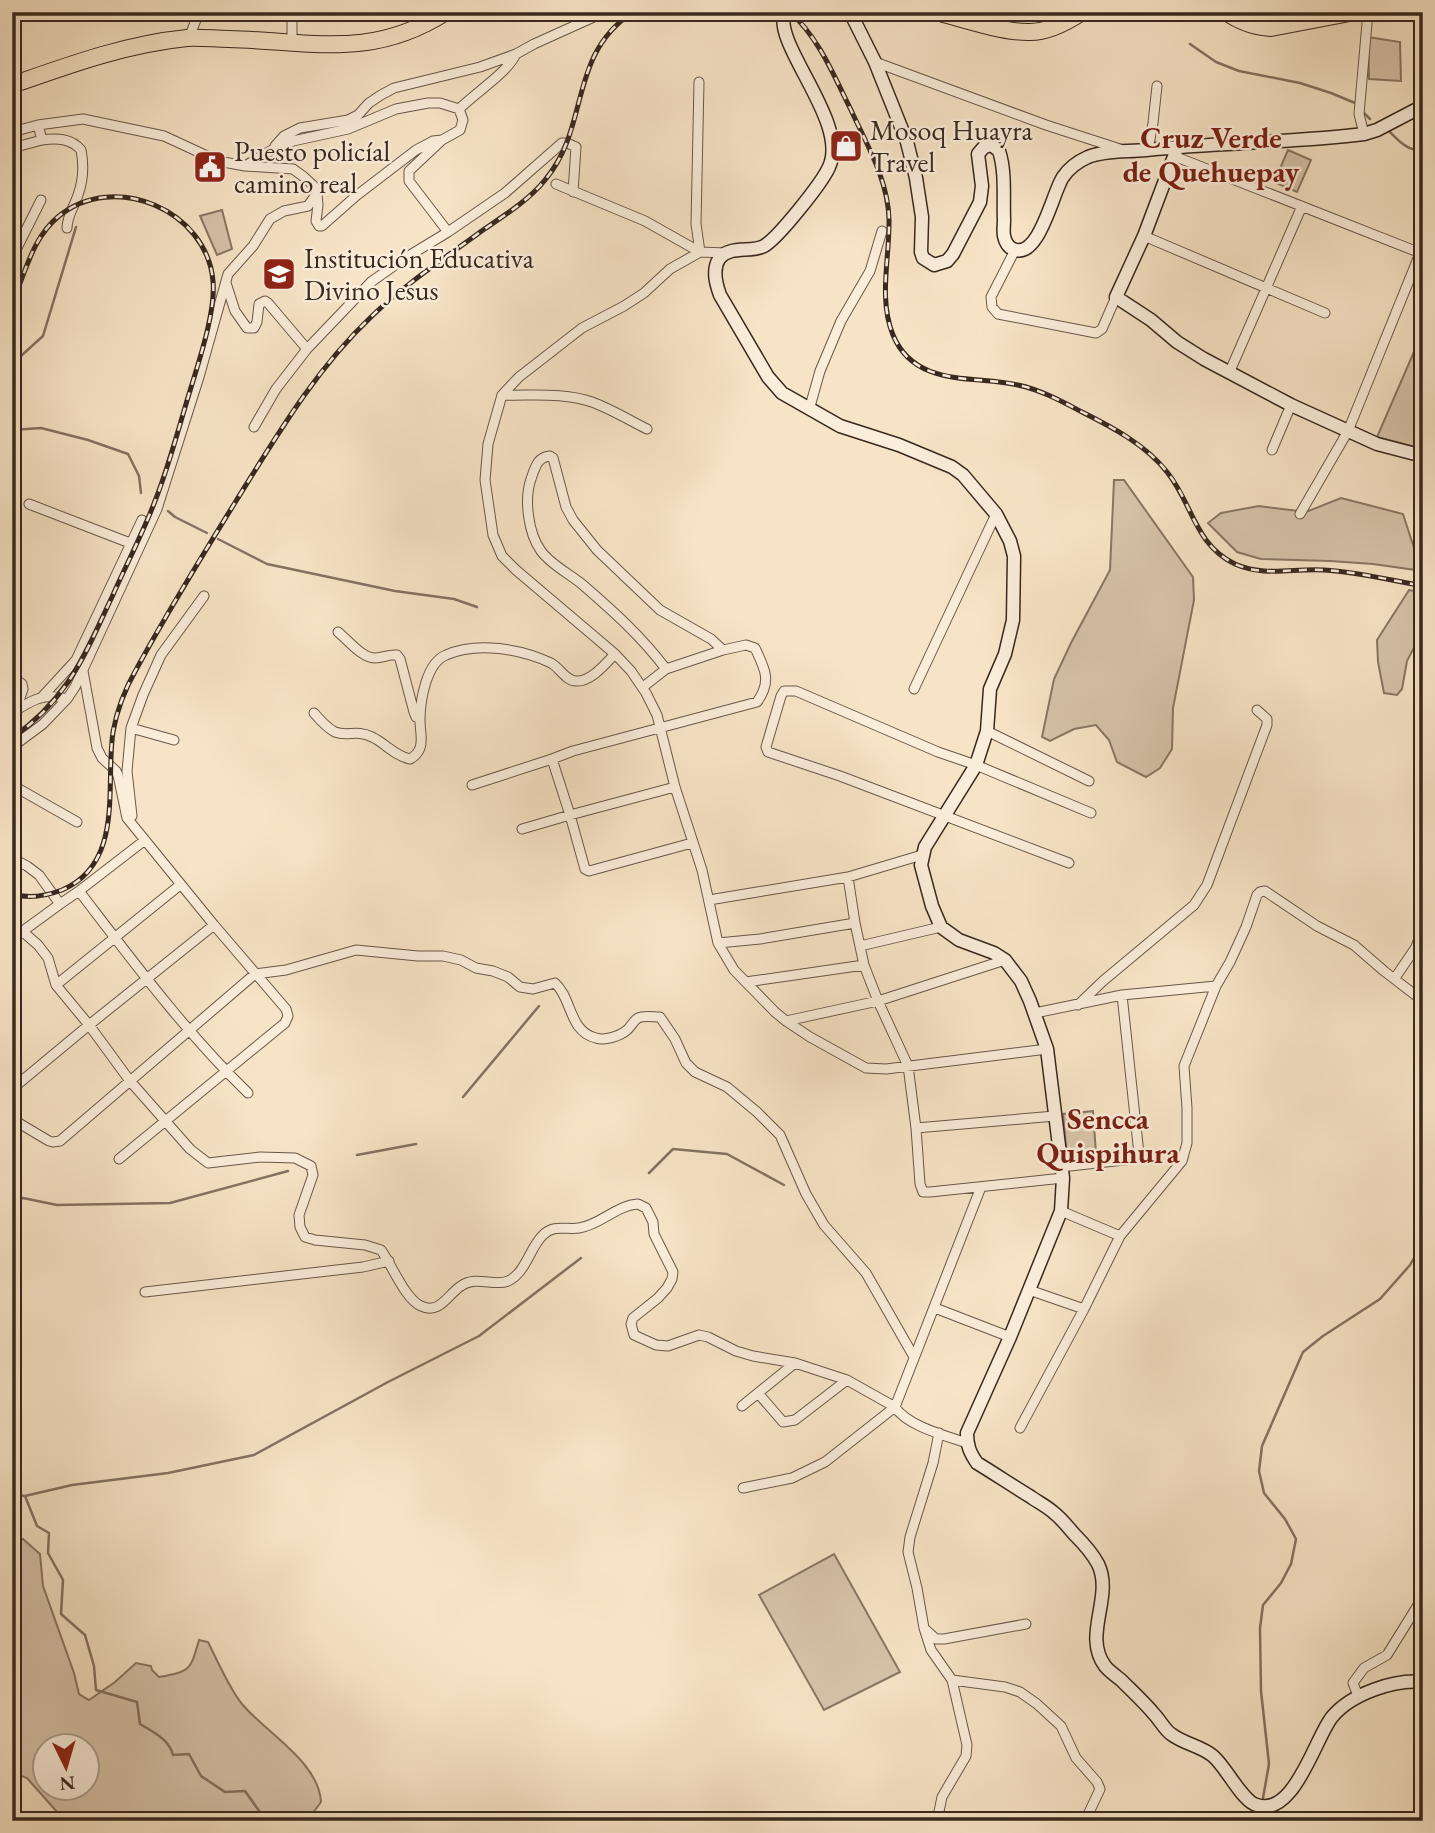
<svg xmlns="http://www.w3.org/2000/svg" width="1435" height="1833" viewBox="0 0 1435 1833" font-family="'EB Garamond',serif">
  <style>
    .green { fill: #d7c4aa; stroke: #887664; stroke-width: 2; fill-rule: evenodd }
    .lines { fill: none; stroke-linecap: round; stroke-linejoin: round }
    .stream { stroke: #847261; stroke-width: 2.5 }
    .street-casing { stroke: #685749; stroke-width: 11 }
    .secondary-casing { stroke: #38281f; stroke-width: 15 }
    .highway-casing { stroke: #38281f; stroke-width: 18 }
    .street { stroke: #faedda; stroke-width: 9 }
    .secondary { stroke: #faedda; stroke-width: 12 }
    .highway { stroke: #f7e4c6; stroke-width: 16 }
    .rail-casing { stroke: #38281f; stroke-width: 5 }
    .rail { stroke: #faedda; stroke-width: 2.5; stroke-dasharray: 8; stroke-linecap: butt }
    .labels { text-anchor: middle; stroke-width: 5; stroke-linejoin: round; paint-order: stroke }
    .poi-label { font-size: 28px; fill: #38281f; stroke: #faedda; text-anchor: start }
    .neighbourhood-label { font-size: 30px; font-weight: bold; fill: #7a1f14; stroke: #faedda }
  </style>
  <rect width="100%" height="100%" fill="#f7e4c6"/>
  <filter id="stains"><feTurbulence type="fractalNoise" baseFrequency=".00286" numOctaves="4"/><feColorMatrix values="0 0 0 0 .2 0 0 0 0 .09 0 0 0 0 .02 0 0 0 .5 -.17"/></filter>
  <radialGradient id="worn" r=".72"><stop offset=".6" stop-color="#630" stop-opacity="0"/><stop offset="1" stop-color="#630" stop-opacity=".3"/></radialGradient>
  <path class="green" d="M1368 37 1400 42 1401 81 1369 79Z
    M1288 150 1311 160 1297 192 1274 182Z
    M222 210 232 249 217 255 200 216Z
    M1423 331V449L1377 437Z
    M1114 480H1124L1193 577 1194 600 1173 708 1172 749 1160 768 1146 777 1117 762 1109 740 1096 725 1074 729 1050 741 1042 737 1054 679 1071 643 1110 570Z
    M1341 498 1403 514 1414 548 1423 555V571L1373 564 1330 561 1261 559 1237 552 1208 523 1221 513 1259 506 1306 512Z
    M1409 590 1423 593V630L1407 661 1402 689 1397 695 1384 693 1378 662 1377 640Z
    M1093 1111 1096 1153 1067 1156 1063 1114Z
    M12 1538 23 1539 40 1554 43 1586 74 1673 79 1694 89 1700 115 1682 136 1663 151 1666 152 1670 159 1677C191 1671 190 1671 199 1640L208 1642C217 1660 230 1690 242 1704 266 1733 319 1762 321 1802L307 1821H65L27 1778 19 1775 12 1780ZM88 1745V1787H46V1745Z
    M834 1554 900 1672 824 1710 759 1595Z"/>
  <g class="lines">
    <path class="stream" d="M1190 44 1216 62 1239 71 1300 83 1331 93 1355 103
      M1364 113 1370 119
      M1388 130C1398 140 1407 151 1423 151
      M12 364 43 336 76 227
      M12 430 41 428 88 440 128 454 139 476 141 493
      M168 511 175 517 207 533
      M218 539 267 564 395 591 454 599 477 607
      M463 1097 539 1006
      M357 1155 416 1144
      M649 1173 673 1149 727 1154 784 1185
      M12 1203 23 1198 57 1205 170 1203 288 1171
      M12 1494 25 1496 37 1526 49 1533 48 1553 63 1580 61 1614 85 1635 94 1666 96 1690 137 1702 140 1724C153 1732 169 1739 173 1755L189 1754 201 1776 225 1792 245 1791 262 1815 264 1821
      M25 1496 72 1485 168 1473 254 1455 388 1382 479 1336 581 1258
      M1263 1798 1269 1764 1261 1691 1260 1628 1263 1605 1281 1583 1291 1564 1296 1539 1285 1519 1264 1493 1259 1471 1262 1446 1303 1352 1323 1336 1380 1299 1410 1265 1423 1242
      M1257 1820V1821"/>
    <defs>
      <path id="street" d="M292 12V43
        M189 38 199 12
        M875 62 1046 125 1120 149
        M699 82 696 224 700 252
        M459 109C475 93 507 73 516 54
        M12 132 38 125 83 119 164 136 218 161 245 166 293 169 304 177 316 188 317 193 308 206 284 211 270 219 253 246 228 274 199 377 157 509 75 687 67 699 43 724 12 747
        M1364 134 1359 114 1368 12
        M42 140C56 138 71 138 81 150 84 165 83 181 78 195 74 207 67 216 67 228
        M275 146 284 136 300 128 348 120 358 115 369 103 381 95 394 88 480 67 516 54 534 44 605 12
        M12 148 42 140 38 125
        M1148 150 1153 123 1157 86
        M1174 156 1423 254
        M245 166 272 150 293 141 348 129 396 109 428 103H440L459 109 463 120 460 130 442 140 409 171V181L448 232
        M556 184 645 221 700 252 726 253
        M317 194 318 205 316 221 319 226H322L356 196 416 150 433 141 442 140
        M1144 236 1325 313
        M1015 250 991 297 992 307 998 314 1096 333 1102 329 1116 297
        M700 252 670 269 644 293 624 306 582 328 519 377 502 395 488 444 485 480 493 535 502 556 516 570 615 654 631 671 646 693 657 715 675 787 702 870 718 943 734 970 775 1012 786 1021 810 1037 866 1068 886 1069 1047 1049
        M12 258 41 200
        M226 283 235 311 247 328H254L257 322 259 304 265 301 268 303 307 349
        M1230 371 1302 206
        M502 395C531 396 564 392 592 402 611 409 629 420 647 429
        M809 410 820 371 841 321 870 271 882 231
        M254 427 276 389 307 349 371 282 402 260 448 232 505 193 562 143H567L576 147 573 192
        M1272 450 1291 405
        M29 504 130 543
        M1300 514 1348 431 1423 246
        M338 632C348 640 362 658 375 658 383 658 389 654 397 655L400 659 414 712 416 717 420 719
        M666 669C641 636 614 612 583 585 570 574 551 565 541 551 528 533 524 499 531 479 535 468 537 457 550 456L553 458 566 507 573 520 597 550 660 610 711 639 723 650
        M83 671 97 748 102 758 116 771 118 775 127 818 214 925 286 1009 288 1016 285 1023 119 1159
        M12 677 22 684 23 689 16 710
        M643 687 666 669 723 650 746 645 755 648C765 669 772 681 757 702L573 751 552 759 570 815 675 787
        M914 689 996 514
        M42 697 76 660 142 520
        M12 713C30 701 44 692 67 699
        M314 713C320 720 327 728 335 732 348 737 356 729 372 737 385 743 395 756 410 759 414 757 418 753 420 748 423 740 420 730 420 721 420 701 426 663 446 655 477 641 521 649 551 663 560 668 566 681 576 681 591 682 606 663 615 654
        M131 728 174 740
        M987 731 1089 781
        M12 785 77 822
        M472 785 552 759
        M132 816 127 771 131 728 143 695 161 655 204 596
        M522 829 570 815 585 869 589 871 692 843
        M12 858 27 866 39 875 60 904 12 939
        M1069 863 840 776 768 752 766 747 781 696 784 691H796L938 752 976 765 1091 813
        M848 877 922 855
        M79 891 145 840
        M709 900 848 877 855 923 864 965 878 1001 908 1066 916 1128 920 1184 923 1192H930L1063 1178
        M60 904 79 891C132 960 186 1033 248 1093
        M12 925 22 931 38 945 48 958 56 985 89 1025 130 1081 190 1149 208 1163 260 1157 295 1158 311 1166 313 1175 299 1215 300 1227 305 1237 315 1240 365 1245 381 1250C392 1265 405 1299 421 1306 440 1315 448 1294 461 1286 476 1275 494 1287 508 1281 526 1273 530 1247 543 1235 554 1224 567 1230 579 1228 600 1225 617 1205 638 1204L646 1208 653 1222 654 1234 673 1272 672 1279 667 1288 658 1298 633 1318 631 1324 634 1335 656 1345 668 1346 699 1335 708 1337 736 1351 753 1356 795 1363 847 1380 895 1407C907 1426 946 1436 967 1443
        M718 943 760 939 855 923
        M860 946 941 927
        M1395 978 1416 947 1423 927
        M746 982 864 965
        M56 985 180 885
        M1078 1005 1103 981 1194 905 1207 885 1267 725V719L1257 710
        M1035 1013 1122 995 1216 986
        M786 1021 878 1001 1005 960
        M12 1089 89 1025 214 925
        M12 1119 49 1141 53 1142 60 1141 255 974 286 970 356 950 418 956H443L461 960 476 968 493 971 508 977 520 987 533 989 555 983C572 998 569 1032 596 1038 605 1041 620 1036 627 1030 631 1027 633 1021 638 1018 644 1015 653 1017 660 1017L675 1039 686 1063 695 1072 727 1087 757 1112 780 1135 806 1194 824 1225 866 1273 914 1357
        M916 1128 1055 1116
        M1061 1167 1133 1159 1139 1154 1122 995
        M1061 1211 1120 1236
        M1029 1290 1084 1309
        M145 1292 363 1267 389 1261
        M935 1308 1010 1337
        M758 1393 783 1422 795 1420 847 1380
        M742 1406 795 1363
        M1020 1428 1084 1309 1120 1236 1182 1161 1187 1143V1108L1184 1066 1216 986 1230 962 1246 927 1257 895 1260 892 1265 891 1317 926 1354 945 1384 971 1423 1001
        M743 1488 792 1478 825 1462 895 1407 981 1187
        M925 1629 936 1639H944L1026 1624
        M952 1680 1005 1687 1020 1692 1037 1704 1061 1726 1076 1758 1097 1782 1100 1789 1085 1821
        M1358 1696 1353 1683 1364 1668 1387 1655 1423 1597
        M937 1821 942 1797 966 1756 967 1745 952 1680 931 1650 924 1628 917 1588 908 1552 910 1537 933 1463 939 1433"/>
      <path id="secondary" d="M785 12C771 43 850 122 829 167 822 183 778 238 764 246 751 253 729 245 719 259 712 270 716 284 720 295L768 377 782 393 840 426 899 445 952 467 963 475 996 514 1010 541 1014 556 1013 620 1005 654 990 689 987 731 976 765 925 847 921 865 932 906 941 927 959 940 994 953 1005 960 1021 981 1030 1001 1047 1049 1063 1178 1061 1211 1010 1337 967 1433C967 1446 970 1453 977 1463 995 1474 1013 1486 1031 1497 1038 1502 1046 1506 1053 1512 1061 1518 1068 1527 1075 1535 1083 1543 1092 1553 1098 1564 1114 1597 1082 1635 1105 1666 1109 1671 1116 1676 1121 1680 1132 1691 1144 1702 1154 1714 1160 1720 1164 1729 1171 1734 1184 1744 1201 1746 1213 1756 1226 1767 1240 1797 1254 1804 1293 1822 1315 1738 1332 1717 1351 1694 1394 1679 1423 1682
        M850 12 875 62 907 142 916 178 922 217 921 252 923 258 934 265 947 261 953 254 980 202 982 186 978 154 984 147 992 145 999 151C1006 172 1003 198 1004 220 1004 225 1003 231 1004 236 1005 241 1008 247 1013 249 1039 261 1053 191 1063 177 1069 168 1079 161 1088 157 1106 150 1127 152 1146 150 1219 142 1292 143 1364 134L1377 130 1423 106
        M1178 146 1144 236 1116 297 1151 320 1177 342 1204 359 1291 405 1377 444 1423 456"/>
      <path id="highway" d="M937 12C962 19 1005 33 1030 32 1049 32 1067 22 1082 12
        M1226 12C1240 22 1254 27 1271 28L1355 12
        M12 85C69 65 126 44 187 38 200 37 215 39 229 39 311 41 371 60 446 12"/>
    </defs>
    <use href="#street" class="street-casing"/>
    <use href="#secondary" class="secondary-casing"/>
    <use href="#highway" class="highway-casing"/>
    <use href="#street" class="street"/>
    <use href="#secondary" class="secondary"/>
    <use href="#highway" class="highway"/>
    <defs>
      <path id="rail" d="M790 12C819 38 834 76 851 110 867 145 888 180 889 219 890 257 878 298 893 335 915 388 974 375 1018 385 1041 390 1061 401 1082 412 1112 427 1146 445 1167 472 1193 504 1194 544 1235 564 1264 577 1293 568 1324 570 1357 572 1390 580 1423 586
        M12 303C26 272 32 238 59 216 114 171 207 210 213 281 216 312 198 364 189 394 178 430 169 466 155 501 143 533 126 565 112 597 98 626 86 656 68 682 52 705 35 722 12 738
        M12 894C29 899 46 896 62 890 125 863 105 785 113 732 117 709 126 687 137 668 168 611 202 556 236 501 276 437 315 370 371 317 405 284 445 258 483 230 505 215 529 200 545 180 591 125 567 56 633 12"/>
    </defs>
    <use href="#rail" class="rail-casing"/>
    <use href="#rail" class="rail"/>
  </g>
  <defs>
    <symbol id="shop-square" viewBox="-11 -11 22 22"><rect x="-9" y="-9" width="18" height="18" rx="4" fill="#8f2418" stroke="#faedda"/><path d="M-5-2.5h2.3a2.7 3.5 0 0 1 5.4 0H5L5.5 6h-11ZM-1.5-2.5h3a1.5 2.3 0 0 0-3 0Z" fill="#fff"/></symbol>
    <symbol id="civic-square" viewBox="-11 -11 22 22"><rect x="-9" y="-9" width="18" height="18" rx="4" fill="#8f2418" stroke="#faedda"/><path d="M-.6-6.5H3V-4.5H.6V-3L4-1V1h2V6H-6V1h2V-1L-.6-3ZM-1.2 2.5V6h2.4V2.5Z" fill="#fff"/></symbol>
    <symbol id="school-square" viewBox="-11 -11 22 22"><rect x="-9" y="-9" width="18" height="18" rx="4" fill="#8f2418" stroke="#faedda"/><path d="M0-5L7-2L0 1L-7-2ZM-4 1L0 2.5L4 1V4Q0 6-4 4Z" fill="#fff"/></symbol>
  </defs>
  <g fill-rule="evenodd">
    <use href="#shop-square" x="827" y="127" width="38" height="38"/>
    <use href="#civic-square" x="191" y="148" width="38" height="38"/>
    <use href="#school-square" x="260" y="255" width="38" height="38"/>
  </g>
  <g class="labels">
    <g class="poi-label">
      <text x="870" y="140">Mosoq Huayra<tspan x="870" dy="32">Travel</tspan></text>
      <text x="234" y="161">Puesto policíal<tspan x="234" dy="32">camino real</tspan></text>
      <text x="304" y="268">Institución Educativa<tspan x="304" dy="32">Divino Jesus</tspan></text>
    </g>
    <g class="neighbourhood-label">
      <text x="1211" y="148">Cruz Verde<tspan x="1211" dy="34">de Quehuepay</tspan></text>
      <text x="1108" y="1129">Sencca<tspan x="1108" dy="34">Quispihura</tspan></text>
    </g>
  </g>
  <rect width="1435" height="1833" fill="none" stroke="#f7e4c6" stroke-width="42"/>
  <rect x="14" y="14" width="1407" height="1805" fill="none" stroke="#38281f" stroke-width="3.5"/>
  <rect x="21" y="21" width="1393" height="1791" fill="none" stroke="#38281f" stroke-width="2"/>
  <g transform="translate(66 1767) rotate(175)"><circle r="33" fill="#faedda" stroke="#ac9e8f" stroke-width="2"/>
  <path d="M0-5L12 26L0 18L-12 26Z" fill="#8f2418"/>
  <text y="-10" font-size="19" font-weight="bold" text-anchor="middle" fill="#38281f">N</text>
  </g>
  <rect width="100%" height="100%" filter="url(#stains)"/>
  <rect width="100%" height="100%" fill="url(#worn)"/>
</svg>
